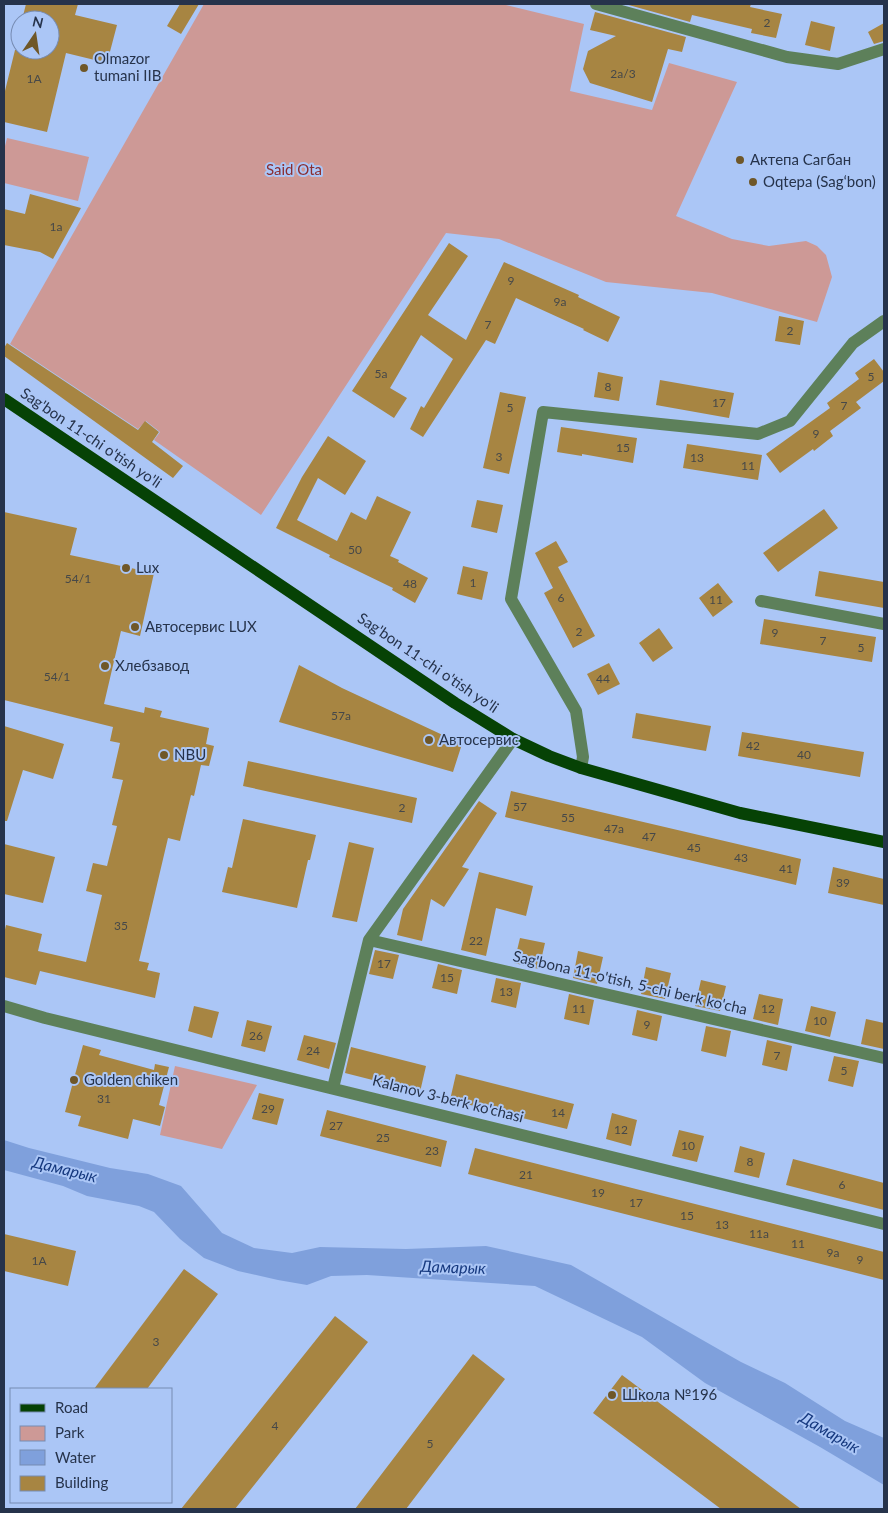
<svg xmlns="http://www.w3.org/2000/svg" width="888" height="1513" viewBox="0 0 888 1513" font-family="Lato,sans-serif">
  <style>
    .green { fill: #cd9996 }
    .water { fill: #7fa0dc }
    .building { fill: #a78542 }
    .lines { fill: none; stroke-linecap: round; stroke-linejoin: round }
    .minor { stroke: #5d805a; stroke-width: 12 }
    .major { stroke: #064205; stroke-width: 12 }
    .poi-dot { fill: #6f5728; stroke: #abc6f6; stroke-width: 2 }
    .labels { text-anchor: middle; stroke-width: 4; stroke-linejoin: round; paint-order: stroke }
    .number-label { font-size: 12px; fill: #464849 }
    .poi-label { font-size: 15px; fill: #26334b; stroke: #abc6f6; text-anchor: start }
    .park-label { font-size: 15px; fill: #8a2e31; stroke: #abc6f6 }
    .street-label { font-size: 15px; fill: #26334b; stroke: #abc6f6 }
    .water-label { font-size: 16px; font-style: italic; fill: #16397f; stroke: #abc6f6 }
  </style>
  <rect width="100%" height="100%" fill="#abc6f6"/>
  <path class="green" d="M204 4H502L584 24 570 91 652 110 669 63 737 82 676 216 732 239 769 246 806 241 817 246 826 255 832 277 817 322 712 293 606 282 499 239 446 233 261 515 154 440 160 432 146 421 138 429 10 344Z
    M7 138 89 157 78 201 4 183V150Z
    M175 1066 257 1085 222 1149 160 1135Z"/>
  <path class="water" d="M4 1140 29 1148 110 1168 148 1174 181 1186 222 1233 254 1248 292 1253 320 1247 406 1249 486 1246 571 1265 741 1362 785 1383 845 1421 884 1438V1485L820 1447 705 1383 642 1337 535 1286 367 1275 331 1276 307 1285 278 1280 238 1271 204 1258 180 1239 154 1212 139 1206 87 1196 63 1186 4 1170Z"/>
  <path class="building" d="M26 4H78L75 15 117 25 107 63 66 53 47 132 4 122V95L15 50H50V20H22Z
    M180 4H199L181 34 167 26Z
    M625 4H751L750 7 782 14 776 38 751 33 752 29 692 15 690 22Z
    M595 12 686 37 682 52 668 49 652 102 590 83 583 69 588 51 616 36 590 30Z
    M811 21 835 27 830 51 805 45Z
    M884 23V41L874 44 868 32Z
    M30 194 81 208 53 259 40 252 4 245V209L25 214Z
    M449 243 468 256 428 315 466 340 504 262 579 295 578 297 620 317 608 342 583 330 584 329 516 298 495 344 486 340 423 437 410 429 421 406 424 408 453 359 421 335 390 388 407 398 394 418 352 391Z
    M779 316 804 321 800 345 775 341Z
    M7 343 138 430 145 421 159 432 152 442 183 466 173 478 4 356V348Z
    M874 359 884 372V381L856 402 861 408 830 431 833 436 814 451 813 449 780 473 766 454 830 408 827 403 859 379 855 373Z
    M598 372 623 377 619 401 594 397Z
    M660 380 734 393 729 418 656 405Z
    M500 392 526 397 509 474 483 468Z
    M561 427 637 438 633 463 582 454V456L557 452Z
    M328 436 366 461 345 495 318 478 297 520 337 541 351 512 366 520 377 496 411 512 390 556 399 560 398 562 428 578 415 603 392 590 393 588 329 557 330 555 276 528 302 477Z
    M687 444 762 455 758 480 683 468Z
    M477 500 503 505 497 533 471 527Z
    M824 509 838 528 778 572 763 553Z
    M4 512 77 528 70 555 154 573 140 636 121 631 104 704 144 713 145 707 162 711 160 717 209 728 206 744 214 746 209 766 201 765 194 796 191 795 180 841 168 838 139 961 149 963 147 970 160 973 155 998 40 971 36 985 4 977V934L6 925 42 934 38 951 86 962 102 895 86 891 93 863 107 866 117 826 112 825 123 780 112 778 120 743 110 741 113 727 4 700Z
    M556 541 568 562 558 567 595 636 573 648 544 593 553 588 535 553Z
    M463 566 488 572 482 600 457 594Z
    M819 571 884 582V608L815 596Z
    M718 583 733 602 713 617 699 598Z
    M764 619 876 637 872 662 760 644Z
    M659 628 673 648 653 662 639 643Z
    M609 663 620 684 598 695 587 674Z
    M299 665 342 688 462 744 453 772 279 722Z
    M636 713 711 726 706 751 632 738Z
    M4 726 64 744 53 779 23 770 7 821H4Z
    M742 732 864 752 860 777 738 756Z
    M248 761 417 798 412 823 243 786Z
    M511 791 801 859 796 885 505 817Z
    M479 801 497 813 462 867 469 869 444 907 431 899 422 941 397 935 403 909Z
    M243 819 316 835 310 860H308L297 908 222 892 228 867 232 868Z
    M349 842 374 848 357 922 332 917Z
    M4 844 55 857 43 903 4 894Z
    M833 867 884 879V905L828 893Z
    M479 872 533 886 526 916 496 908 486 956 461 950Z
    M520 938 545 943 539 969 514 963Z
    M375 950 399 955 393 979 369 974Z
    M578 951 603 957 597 984 573 978Z
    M438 964 462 970 457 994 432 988Z
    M646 967 671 973 665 999 641 994Z
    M496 978 521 983 516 1008 491 1002Z
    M701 980 726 986 720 1011 695 1006Z
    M569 994 594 1000 589 1025 564 1019Z
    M759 994 783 999 778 1025 753 1019Z
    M194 1006 219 1012 212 1038 188 1031Z
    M811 1006 836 1012 830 1037 805 1031Z
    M637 1010 662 1016 657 1041 632 1035Z
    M866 1019 884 1023V1049L861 1044Z
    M247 1020 272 1026 265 1052 241 1046Z
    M706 1026 731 1031 726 1057 701 1051Z
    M304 1035 336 1043 329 1069 297 1060Z
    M767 1040 792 1046 787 1071 762 1065Z
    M83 1045 101 1050 99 1055 154 1070 155 1064 169 1067 159 1105 165 1107 160 1126 133 1119 128 1139 78 1126 81 1116 65 1112Z
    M351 1047 426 1066 420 1092 345 1073Z
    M834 1056 859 1061 853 1087 828 1081Z
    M456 1074 574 1104 567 1129 450 1100Z
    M259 1093 284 1099 277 1125 252 1119Z
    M327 1110 447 1141 441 1167 320 1136Z
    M612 1113 637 1120 631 1146 606 1139Z
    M679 1130 704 1136 697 1162 672 1156Z
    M740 1146 765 1153 759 1178 734 1172Z
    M475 1148 884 1252V1280L468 1174Z
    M793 1159 884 1183V1210L786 1185Z
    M4 1234 76 1251 68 1286 4 1271Z
    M184 1269 218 1294 147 1389H94Z
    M335 1316 368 1342 235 1509H181Z
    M473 1354 505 1379 406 1509H355Z
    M622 1375 801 1509H721L593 1413Z"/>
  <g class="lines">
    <path class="minor" d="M596 4 787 57 838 64 884 49
      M761 601 884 624
      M581 768 583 757 576 711 511 599 543 412 758 434 790 421 853 343 884 321
      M369 940 884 1058
      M4 1006 45 1018 884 1224
      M333 1088 369 940 513 739"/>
    <path class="major" d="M4 399 455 703 513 739 549 756 581 768 740 813 884 842"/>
  </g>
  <g class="poi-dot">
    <circle cx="84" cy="68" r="5"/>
    <circle cx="740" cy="160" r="5"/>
    <circle cx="753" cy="182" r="5"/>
    <circle cx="126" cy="568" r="5"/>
    <circle cx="135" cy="627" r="5"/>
    <circle cx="105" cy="666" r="5"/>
    <circle cx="429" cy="740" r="5"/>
    <circle cx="164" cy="755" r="5"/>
    <circle cx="74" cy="1080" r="5"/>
    <circle cx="612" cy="1395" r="5"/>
  </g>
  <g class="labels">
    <g class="number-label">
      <text x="767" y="27">2</text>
      <text x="623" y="78">2a/3</text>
      <text x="34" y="83">1A</text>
      <text x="56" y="231">1a</text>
      <text x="511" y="285">9</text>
      <text x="560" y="306">9a</text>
      <text x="488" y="329">7</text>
      <text x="790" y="335">2</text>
      <text x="381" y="378">5а</text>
      <text x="871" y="381">5</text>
      <text x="608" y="391">8</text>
      <text x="719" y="407">17</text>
      <text x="844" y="410">7</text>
      <text x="510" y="412">5</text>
      <text x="816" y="438">9</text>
      <text x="623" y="452">15</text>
      <text x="499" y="461">3</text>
      <text x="697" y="462">13</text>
      <text x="748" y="470">11</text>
      <text x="355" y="554">50</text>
      <text x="78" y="583">54/1</text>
      <text x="473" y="587">1</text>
      <text x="410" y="588">48</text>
      <text x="561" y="602">6</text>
      <text x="716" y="604">11</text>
      <text x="579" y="636">2</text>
      <text x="775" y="637">9</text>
      <text x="823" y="645">7</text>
      <text x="861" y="652">5</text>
      <text x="57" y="681">54/1</text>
      <text x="603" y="683">44</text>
      <text x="341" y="720">57a</text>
      <text x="753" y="750">42</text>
      <text x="804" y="759">40</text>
      <text x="520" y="811">57</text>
      <text x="402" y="812">2</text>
      <text x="568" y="822">55</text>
      <text x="614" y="833">47a</text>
      <text x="649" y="841">47</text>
      <text x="694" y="852">45</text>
      <text x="741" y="862">43</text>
      <text x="786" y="873">41</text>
      <text x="843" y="887">39</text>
      <text x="121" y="930">35</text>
      <text x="476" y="945">22</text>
      <text x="384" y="968">17</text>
      <text x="447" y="982">15</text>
      <text x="506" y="996">13</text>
      <text x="579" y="1013">11</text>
      <text x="768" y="1013">12</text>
      <text x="820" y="1025">10</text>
      <text x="647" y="1029">9</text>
      <text x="256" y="1040">26</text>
      <text x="313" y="1055">24</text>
      <text x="777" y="1060">7</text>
      <text x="844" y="1075">5</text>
      <text x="104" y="1103">31</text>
      <text x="268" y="1113">29</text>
      <text x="558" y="1117">14</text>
      <text x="336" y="1130">27</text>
      <text x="621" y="1134">12</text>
      <text x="383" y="1142">25</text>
      <text x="688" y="1150">10</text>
      <text x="432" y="1155">23</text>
      <text x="750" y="1166">8</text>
      <text x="526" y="1179">21</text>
      <text x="842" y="1189">6</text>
      <text x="598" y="1197">19</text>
      <text x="636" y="1207">17</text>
      <text x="687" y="1220">15</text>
      <text x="722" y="1229">13</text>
      <text x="759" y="1238">11a</text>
      <text x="798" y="1248">11</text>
      <text x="833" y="1257">9a</text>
      <text x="860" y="1264">9</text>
      <text x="39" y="1265">1А</text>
      <text x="156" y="1346">3</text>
      <text x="275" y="1430">4</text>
      <text x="430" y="1448">5</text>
    </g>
    <g class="poi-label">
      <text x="94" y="64">Olmazor<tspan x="94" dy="17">tumani IIB</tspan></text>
      <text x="750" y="165">Актепа Сагбан</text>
      <text x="763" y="187">Oqtepa (Sagʻbon)</text>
      <text x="136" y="573">Lux</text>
      <text x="145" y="632">Автосервис LUX</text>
      <text x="115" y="671">Хлебзавод</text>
      <text x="439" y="745">Автосервис</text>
      <text x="174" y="760">NBU</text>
      <text x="84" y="1085">Golden chiken</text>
      <text x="622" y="1400">Школа №196</text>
    </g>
    <g class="park-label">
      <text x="294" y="175">Said Ota</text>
    </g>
    <g class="street-label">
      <text transform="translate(91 438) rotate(34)" y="5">Sag'bon 11-chi o'tish yo'li</text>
      <text transform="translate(428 663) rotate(34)" y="5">Sag'bon 11-chi o'tish yo'li</text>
      <text transform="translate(630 983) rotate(13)" y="5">Sag'bona 11-o'tish, 5-chi berk ko'cha</text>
      <text transform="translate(448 1099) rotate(14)" y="5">Kalanov 3-berk ko'chasi</text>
    </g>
    <g class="water-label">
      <text transform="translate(65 1169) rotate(14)" y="6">Дамарык</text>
      <text transform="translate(453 1267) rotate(2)" y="6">Дамарык</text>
      <text transform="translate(830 1432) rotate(30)" y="6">Дамарык</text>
    </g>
  </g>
  <rect width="888" height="1513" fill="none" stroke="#26334b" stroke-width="10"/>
  <rect x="10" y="1388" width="162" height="115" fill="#abc6f6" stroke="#768bb2"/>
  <rect x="20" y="1404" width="25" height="8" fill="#064205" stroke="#768bb2"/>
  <text x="55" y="1413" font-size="15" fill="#26334b">Road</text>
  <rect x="20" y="1426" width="25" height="15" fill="#cd9996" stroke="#768bb2"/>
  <text x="55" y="1438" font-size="15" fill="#26334b">Park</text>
  <rect x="20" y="1450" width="25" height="15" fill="#7fa0dc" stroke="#768bb2"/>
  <text x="55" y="1463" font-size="15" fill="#26334b">Water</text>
  <rect x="20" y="1476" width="25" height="15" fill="#a78542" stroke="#768bb2"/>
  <text x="55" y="1488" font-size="15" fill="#26334b">Building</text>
  <g transform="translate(35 35) rotate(13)"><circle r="24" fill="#abc6f6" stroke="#768bb2"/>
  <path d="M0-4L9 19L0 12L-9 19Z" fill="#6f5728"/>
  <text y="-8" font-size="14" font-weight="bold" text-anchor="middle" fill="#26334b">N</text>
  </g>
</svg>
